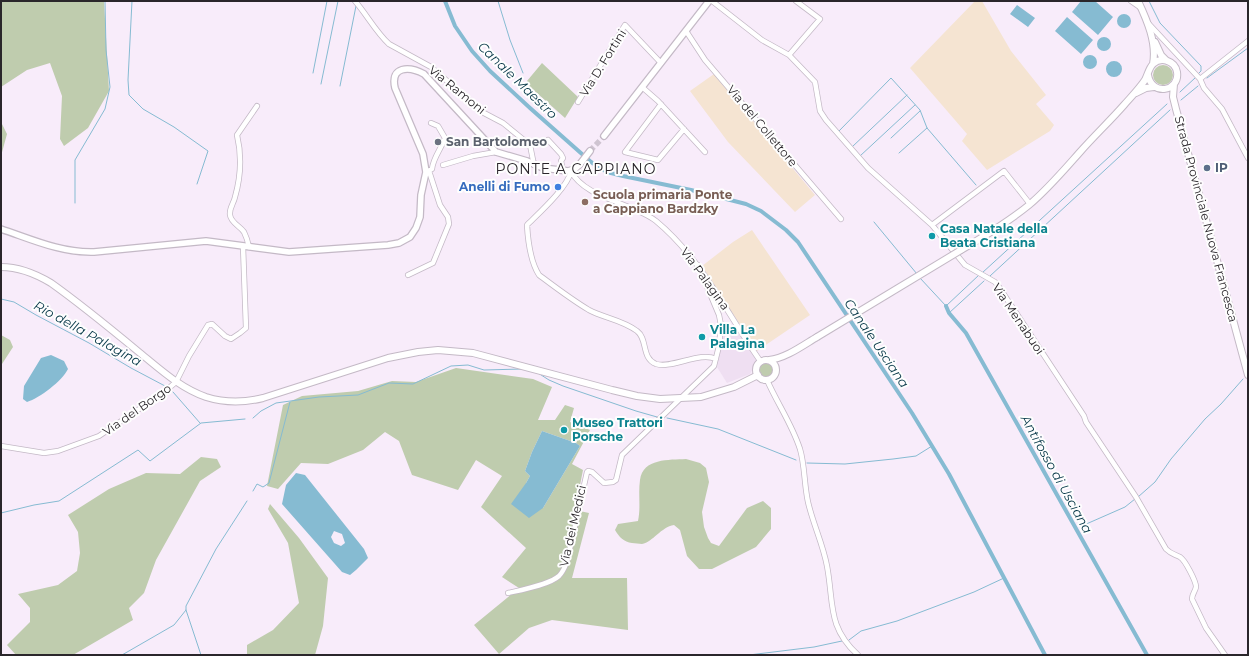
<svg xmlns="http://www.w3.org/2000/svg" width="1249" height="656" viewBox="0 0 1249 656" font-family="Montserrat,sans-serif">
  <style>
    .built { fill: #efdff2 }
    .industrial { fill: #f5e4d2 }
    .green { fill: #bfccae; fill-rule: evenodd }
    .water { fill: #86bbd2; fill-rule: evenodd }
    .lines { fill: none; stroke-linecap: round; stroke-linejoin: round }
    .stream { stroke: #86bbd2; stroke-width: 1 }
    .canal { stroke: #86bbd2; stroke-width: 4 }
    .tertiary-tunnel { stroke: #cfc4d1; stroke-width: 5.5; stroke-dasharray: 5.5 3; stroke-linecap: butt }
    .minor-casing { stroke: #c4b9c6; stroke-width: 6 }
    .tertiary-casing { stroke: #c4b9c6; stroke-width: 8 }
    .secondary-casing { stroke: #c4b9c6; stroke-width: 8 }
    .minor { stroke: #fff; stroke-width: 4.5 }
    .tertiary { stroke: #fff; stroke-width: 5.5 }
    .secondary { stroke: #fff; stroke-width: 6 }
    .secondary-bridge-casing { stroke: #c4b9c6; stroke-width: 8; stroke-linecap: butt }
    .secondary-bridge { stroke: #fff; stroke-width: 6 }
    .worship-dot { fill: #6b7280; stroke: #fefefe; stroke-width: 1.5 }
    .service-dot { fill: #5c6f8a; stroke: #fefefe; stroke-width: 1.5 }
    .shop-dot { fill: #3f7fe0; stroke: #fefefe; stroke-width: 1.5 }
    .education-dot { fill: #8d6e63; stroke: #fefefe; stroke-width: 1.5 }
    .culture-dot { fill: #0f9aa8; stroke: #fefefe; stroke-width: 1.5 }
    .labels { text-anchor: middle; stroke-width: 4; stroke-linejoin: round; paint-order: stroke }
    .street-label { font-size: 12px; fill: #2a262b; stroke: #fefefe }
    .worship-label { font-size: 12px; font-weight: bold; fill: #5b616d; stroke: #fefefe; text-anchor: start }
    .service-label { font-size: 12px; font-weight: bold; fill: #4e5e75; stroke: #fefefe; text-anchor: start }
    .shop-label { font-size: 12px; font-weight: bold; fill: #366cbe; stroke: #fefefe; text-anchor: end }
    .education-label { font-size: 12px; font-weight: bold; fill: #785e54; stroke: #fefefe; text-anchor: start }
    .culture-label { font-size: 12px; font-weight: bold; fill: #0d838f; stroke: #fefefe; text-anchor: start }
    .water-label { font-size: 13px; font-style: italic; fill: #053647; stroke: #fefefe }
    .quarter-label { font-size: 14px; letter-spacing: 1px; fill: #2a262b; stroke: #fefefe }
  </style>
  <rect width="100%" height="100%" fill="#f8ecfa"/>
  <path class="built" d="M734 326 756 359 754 367 750 374 727 383 717 367 724 331Z"/>
  <path class="industrial" d="M975 1H982L1011 51 1046 95 1036 104 1054 125 1050 131 987 170 962 141 967 134 910 68Z
    M714 74 815 195 795 212 728 142 690 91Z
    M752 230 810 315 757 351 702 266 733 242Z"/>
  <path class="green" d="M1 1H104L109 91 88 128 64 146 60 139 62 96 50 63 27 70 1 87Z
    M542 63 578 97 565 118 529 86 527 81Z
    M1153 75a10 10 0 1 1 20 0a10 10 0 1 1-20 0Z
    M1 122 7 134 1 156Z
    M1 335 10 340 13 347 2 364Z
    M758 370a8 8 0 1 1 16 0a8 8 0 1 1-16 0Z
    M456 368 533 379 552 387 538 420H555L565 405 574 408 570 422 590 430 572 464 583 470 575 510 589 513 572 578H627L628 630 552 620 529 628 499 654 474 625 519 588 502 577 526 548 481 507 502 476 476 460 458 490 412 475 399 441 385 432 363 450 328 464 301 463 278 489 267 486 283 405 302 396 358 391 392 381 416 382ZM542 431 576 443 580 446 543 508 526 483 530 476 525 471 532 452Z
    M201 457 217 459 221 467 200 481 156 560 144 593 129 608 133 620 73 655H16L7 645 30 622V608L18 594 58 585 77 571 80 553 78 532 68 515 109 489 146 473 180 474Z
    M686 459 700 463 706 468 709 482 702 512 704 527 708 538 711 543 719 546 747 508 763 501 771 508V529L756 547 712 569H699L687 556 680 530 674 525C661 527 653 542 642 544 639 544 635 543 632 543 624 542 619 537 615 530L618 524 638 521C641 507 638 494 640 480 643 458 669 460 686 459Z
    M270 504 299 538 328 578 323 626 315 655H247V645L273 630 299 603 288 543 268 509Z"/>
  <path class="water" d="M1081 1H1095L1113 17 1098 35 1072 12Z
    M1017 5 1035 18 1028 27 1010 14Z
    M1117 21a7 7 0 1 1 14 0a7 7 0 1 1-14 0Z
    M1067 17 1093 40 1081 54 1055 31Z
    M1097 44a7 7 0 1 1 14 0a7 7 0 1 1-14 0Z
    M1083 62a7 7 0 1 1 14 0a7 7 0 1 1-14 0Z
    M1106 69a8 8 0 1 1 16 0a8 8 0 1 1-16 0Z
    M51 355 64 361 68 369C62 381 40 398 27 402L23 399 24 386 41 358Z
    M542 431 576 443 580 446 543 508 529 518 511 504 526 483 530 476 525 471 532 452Z
    M296 473 305 475 364 549 368 558 356 570 350 575 342 572 282 504 286 485ZM334 531 342 534 345 543 341 546 334 543 331 537Z"/>
  <g class="lines">
    <path class="stream" d="M132 1 128 80 129 95 143 109 174 127 208 151 197 184
      M498 1 510 40 523 73
      M1149 1 1160 23 1201 66V71L1199 73
      M313 73 327 1
      M1207 78 1248 48
      M321 84 338 1
      M340 86 356 6
      M1180 92 1195 78
      M1181 100 1198 86
      M839 131 891 78 920 110 927 128 976 185
      M891 138 920 111
      M852 147 907 95
      M899 153 927 128
      M860 156 915 105
      M75 203V160L105 109 110 87 106 50 105 1
      M874 222 917 274
      M982 273 1167 104
      M990 276 1170 110
      M920 278 946 306 979 275
      M1 299 14 302 36 315 89 343 131 368 165 386
      M949 313 984 281
      M538 373 549 380 563 386 636 411 657 417
      M173 392 200 423
      M253 418 261 411 276 403 319 397 358 395 389 383 413 384 451 366 468 365 484 370 522 369
      M667 418 718 429 796 460
      M807 463 845 464 893 459 916 456 932 446
      M253 491 257 484 263 487 269 483 290 402
      M1138 497 1155 482 1171 459 1205 419 1221 404 1243 379
      M1 513 34 505 59 501 138 450 150 461 201 423 245 419
      M1084 525 1125 507 1135 499
      M186 610 201 655
      M849 640 861 631 897 621 974 592 1004 578
      M122 655 174 625 186 610V606L216 549 247 501
      M749 655 814 647 842 641"/>
    <path class="canal" d="M445 1 455 26 472 51 490 71 530 108 591 162 607 172 623 176 691 190 746 204 761 211 786 230 798 242 912 413 949 474 1045 655
      M946 306 949 313 966 333 1147 655"/>
    <path class="tertiary-tunnel" d="M590 151 604 136"/>
    <defs>
      <path id="minor" d="M355 1C367 15 376 32 389 44L431 67 484 113 503 123 530 145 534 165
        M712 1 762 40 789 55 815 82 820 111 826 120 868 168 932 225 965 265 995 282 999 287 1084 416 1086 422 1136 497 1166 549C1171 554 1174 554 1180 557 1185 560 1196 581 1196 587 1195 592 1192 594 1192 599L1206 628 1225 655
        M1131 1 1141 8
        M1148 23 1200 79 1204 88 1222 109 1248 158
        M686 31 705 60 841 219
        M789 55 820 19 796 1
        M1200 79 1248 41
        M642 87 658 101 705 152
        M578 102 625 25 661 63
        M661 104 625 152 658 160 684 129
        M548 140 561 154 563 158 561 161 563 171
        M443 165 473 156 496 152
        M571 171C568 187 539 213 527 225 528 242 530 261 539 275 555 287 572 300 589 310 604 318 623 320 637 331 648 339 641 358 656 364 672 369 700 351 716 359
        M571 171C584 198 633 203 656 221 702 259 727 314 761 362
        M426 172 432 169C433 158 441 149 445 138L438 126 431 123
        M932 225 1004 171 1030 204
        M249 247C248 242 246 236 244 232 240 226 231 223 230 215 229 208 234 203 235 197 241 176 242 156 237 135L257 106
        M408 275 433 263 449 224 448 217 440 205 429 171
        M767 380C777 403 792 424 800 449 805 466 804 484 808 502 813 524 823 544 827 566 834 603 827 627 858 655
        M1 446 44 453 58 451 99 436 163 393 176 382 189 356 208 325 212 324 225 336 231 339 240 333 246 328 243 246
        M508 593C521 590 549 585 559 576 563 572 565 567 567 562L587 472 588 471 592 472 604 483 613 482 616 480 622 455 714 366 719 346 721 325 719 315 698 265"/>
      <path id="tertiary" d="M604 136 709 1
        M1 229C31 239 61 253 94 252L206 241 289 252 388 245 399 243 410 237 416 228 420 217 421 195 426 172 423 154 395 88C390 66 409 66 424 74L496 152 527 161 543 168 568 171 575 169 580 164 590 151"/>
      <path id="secondary" d="M1138 1C1147 20 1157 43 1153 64
        M1155 42 1161 55 1167 61
        M1174 84 1173 97 1176 109 1248 375
        M1136 93 1146 88 1154 87
        M961 250C985 236 1008 222 1029 205 1048 189 1064 170 1080 152 1094 136 1110 121 1124 105 1131 97 1139 89 1145 80 1148 74 1149 68 1153 64 1161 56 1175 61 1177 72 1180 91 1152 97 1148 75
        M1 267C19 267 36 274 51 283 82 305 111 329 140 353 160 369 180 388 206 397 225 403 243 403 263 398L388 358 418 352 438 350 473 353 612 390 637 396 660 399 701 397 734 387 758 375
        M769 360C786 358 802 346 817 337
        M756 370a10 10 0 1 1 20 0a10 10 0 1 1-20 0Z"/>
    </defs>
    <use href="#minor" class="minor-casing"/>
    <use href="#tertiary" class="tertiary-casing"/>
    <use href="#secondary" class="secondary-casing"/>
    <use href="#minor" class="minor"/>
    <use href="#tertiary" class="tertiary"/>
    <use href="#secondary" class="secondary"/>
    <defs>
      <path id="secondary-bridge" d="M817 337 961 250"/>
    </defs>
    <use href="#secondary-bridge" class="secondary-bridge-casing"/>
    <use href="#secondary-bridge" class="secondary-bridge"/>
  </g>
  <circle class="worship-dot" cx="438" cy="142" r="4"/>
  <circle class="service-dot" cx="1207" cy="168" r="4"/>
  <circle class="shop-dot" cx="558" cy="187" r="4"/>
  <circle class="education-dot" cx="585" cy="202" r="4"/>
  <g class="culture-dot">
    <circle cx="932" cy="236" r="4"/>
    <circle cx="702" cy="337" r="4"/>
    <circle cx="564" cy="430" r="4"/>
  </g>
  <g class="labels">
    <g class="street-label">
      <text transform="translate(603 63) rotate(-58)" y="4">Via D. Fortini</text>
      <text transform="translate(457 90) rotate(39)" y="4">Via Ramoni</text>
      <text transform="translate(762 126) rotate(50)" y="4">Via del Collettore</text>
      <text transform="translate(1206 219) rotate(75)" y="4">Strada Provinciale Nuova Francesca</text>
      <text transform="translate(705 279) rotate(54)" y="4">Via Palagina</text>
      <text transform="translate(1018 319) rotate(56)" y="4">Via Menabuoi</text>
      <text transform="translate(137 410) rotate(-35)" y="4">Via del Borgo</text>
      <text transform="translate(573 526) rotate(-77)" y="4">Via dei Medici</text>
    </g>
    <g class="worship-label">
      <text x="446" y="146">San Bartolomeo</text>
    </g>
    <g class="service-label">
      <text x="1215" y="172">IP</text>
    </g>
    <g class="shop-label">
      <text x="550" y="191">Anelli di Fumo</text>
    </g>
    <g class="education-label">
      <text x="593" y="199">Scuola primaria Ponte<tspan x="593" dy="14">a Cappiano Bardzky</tspan></text>
    </g>
    <g class="culture-label">
      <text x="940" y="233">Casa Natale della<tspan x="940" dy="14">Beata Cristiana</tspan></text>
      <text x="710" y="334">Villa La<tspan x="710" dy="14">Palagina</tspan></text>
      <text x="572" y="427">Museo Trattori<tspan x="572" dy="14">Porsche</tspan></text>
    </g>
    <g class="water-label">
      <text transform="translate(518 80) rotate(44)" y="5">Canale Maestro</text>
      <text transform="translate(88 333) rotate(29)" y="5">Rio della Palagina</text>
      <text transform="translate(877 343) rotate(56)" y="5">Canale Usciana</text>
      <text transform="translate(1057 474) rotate(61)" y="5">Antifosso di Usciana</text>
    </g>
    <g class="quarter-label">
      <text x="576" y="174">PONTE A CAPPIANO</text>
    </g>
  </g>
  <rect width="1249" height="656" fill="none" stroke="#2a262b" stroke-width="4"/>
</svg>
